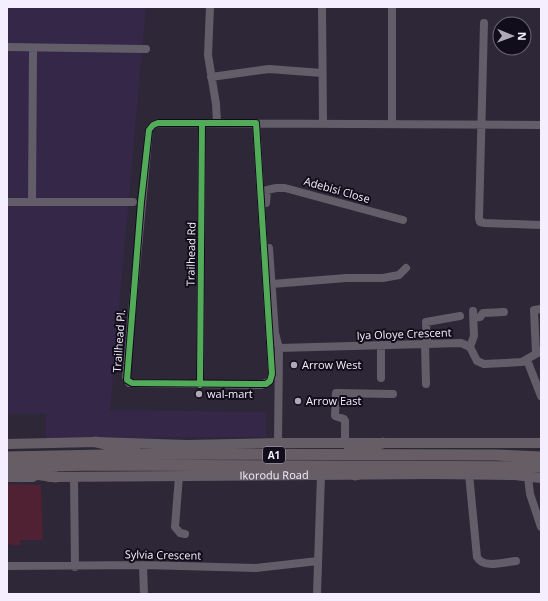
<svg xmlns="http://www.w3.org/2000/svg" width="548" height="601" viewBox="0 0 548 601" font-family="'Open Sans',sans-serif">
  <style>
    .built { fill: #352748 }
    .green { fill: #4f2132 }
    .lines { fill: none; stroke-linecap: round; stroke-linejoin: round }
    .minor { stroke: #635d6a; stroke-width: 8 }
    .major { stroke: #665e66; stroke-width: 10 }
    .highway { stroke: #675e65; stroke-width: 11 }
    .cycleway-casing { stroke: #120d1a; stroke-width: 8 }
    .cycleway { stroke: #51ab58; stroke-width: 6 }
    .poi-dot { fill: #aea8b8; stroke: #120d1a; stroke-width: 1.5 }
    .labels { text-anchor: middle; stroke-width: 4; stroke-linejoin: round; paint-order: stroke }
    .shield { fill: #120d1a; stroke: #b0aaba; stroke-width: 1 }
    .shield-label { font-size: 10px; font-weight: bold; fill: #f4eefe }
    .street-label { font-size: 11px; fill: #f4eefe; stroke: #120d1a }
    .poi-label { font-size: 11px; fill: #f4eefe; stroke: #120d1a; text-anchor: start }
  </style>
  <rect width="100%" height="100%" fill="#2d2737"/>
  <path class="built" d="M7 7H146L110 410 266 412V437L46 439V414H7Z"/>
  <path class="green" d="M7 484 41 485 43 540H20V546L7 544Z"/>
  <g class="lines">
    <path class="minor" d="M210 7 208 55 216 104 217 123
      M322 7 323 123
      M392 7V123
      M484 23 479 218 480 222 485 223 541 225
      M7 47 146 49
      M211 77 269 69 322 73
      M256 123 272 374 270 381 261 385 129 383 126 377 149 130 153 125 158 123 541 125
      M7 202H133
      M32 202 33 48
      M266 203 267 190 276 188H285L403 220
      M269 248 275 333 279 348 278 443
      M272 284 346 278H383L399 275 406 268
      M474 318 480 317 483 313 504 312
      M425 344 426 384
      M427 344 426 322 460 316
      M381 345V378
      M470 347 474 336 473 311
      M279 348 461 343 470 347 477 361 484 364 522 362 541 351
      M536 353 534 310 541 309
      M527 360 541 396
      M200 385 202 123
      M345 443V421L344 419 335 416 336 393 393 394
      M469 474 477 557C483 569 504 562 516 561
      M179 476 175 527 180 533 185 534
      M528 477 530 494 541 527
      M74 478 75 567
      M143 565 144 594
      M7 566 143 565 256 568 318 561
      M317 594 321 475"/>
    <g class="major">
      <path d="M7 444 96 442 188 445 278 443H541"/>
      <path d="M7 477H33"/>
      <path id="s1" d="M49 477 433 474 515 475 541 478"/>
    </g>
    <path class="highway" d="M96 442 135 451
      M349 451 383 443
      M7 457 153 454 496 455 541 457
      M7 467 93 465 541 467
      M21 472 56 477
      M355 475 375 469"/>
    <defs>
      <path id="cycleway" d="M158 123H256L272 374 270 381 266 384 132 383 127 380 141 202 149 130 153 125Z
        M200 385 202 123"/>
    </defs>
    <use href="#cycleway" class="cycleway-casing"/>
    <use href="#cycleway" class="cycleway"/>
  </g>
  <g class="poi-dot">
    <circle cx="294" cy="365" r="4"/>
    <circle cx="199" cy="394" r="4"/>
    <circle cx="298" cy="401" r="4"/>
  </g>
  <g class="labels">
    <rect class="shield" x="263" y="447" width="22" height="16" rx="3"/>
    <g class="shield-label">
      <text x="274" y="459">A1</text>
    </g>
    <g class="street-label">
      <text transform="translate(337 190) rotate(16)" y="4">Adebisi Close</text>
      <text transform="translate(191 254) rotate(-89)" y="4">Trailhead Rd</text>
      <text transform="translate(404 334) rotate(-2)" y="4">Iya Oloye Crescent</text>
      <text transform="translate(119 341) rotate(-86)" y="4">Trailhead Pl.</text>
      <text dy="4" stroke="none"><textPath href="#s1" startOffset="225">Ikorodu Road</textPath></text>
      <text transform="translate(163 555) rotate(1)" y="4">Sylvia Crescent</text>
    </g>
    <g class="poi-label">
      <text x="302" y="369">Arrow West</text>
      <text x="207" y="398">wal-mart</text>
      <text x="306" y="405">Arrow East</text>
    </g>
  </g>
  <rect width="548" height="601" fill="none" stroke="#f4eefe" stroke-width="16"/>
  <g transform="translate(512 36) rotate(91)"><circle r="19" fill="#120d1a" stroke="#6c6775"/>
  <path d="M0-3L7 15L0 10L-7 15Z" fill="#aea8b8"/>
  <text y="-6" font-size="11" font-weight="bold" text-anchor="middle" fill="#f4eefe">N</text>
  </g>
</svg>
